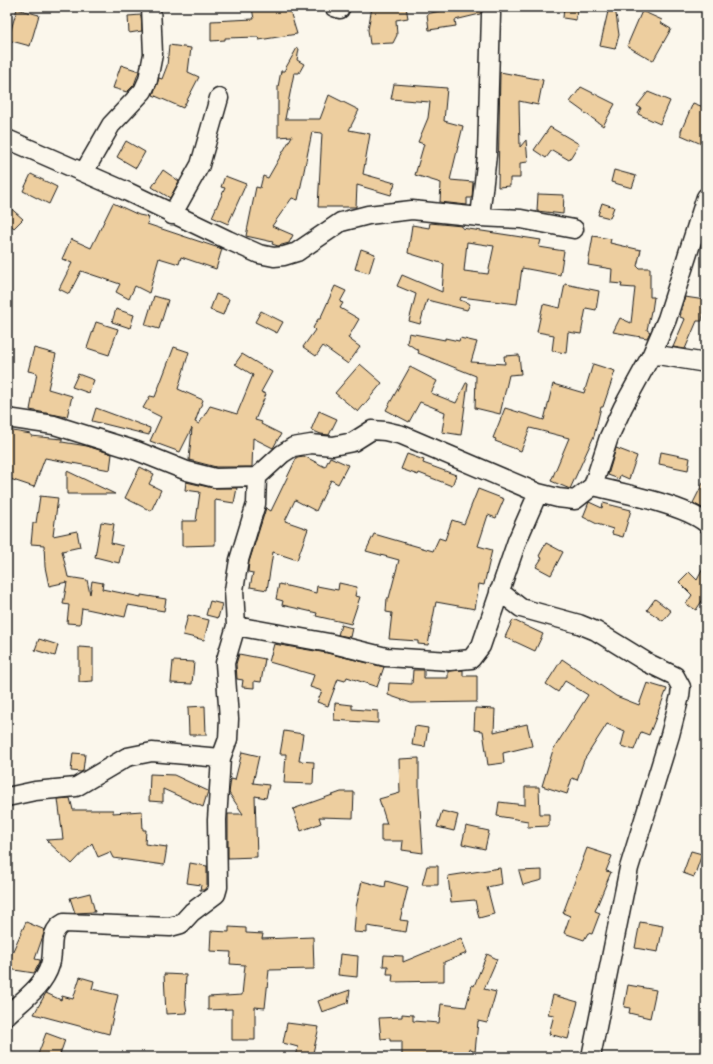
<svg xmlns="http://www.w3.org/2000/svg" width="713" height="1064" viewBox="0 0 713 1064" font-family="Mynerve,sans-serif">
  <style>
    .building { fill: #edce9f; stroke: #1c1c1c; fill-rule: evenodd }
    .lines { fill: none; stroke-linecap: round; stroke-linejoin: round }
    .minor-casing { stroke: #1c1c1c; stroke-width: 21 }
    .minor { stroke: #fbf7ec; stroke-width: 18 }
  </style>
  <rect width="100%" height="100%" fill="#fbf7ec"/>
  <filter id="ink" filterUnits="userSpaceOnUse"><feTurbulence type="fractalNoise" baseFrequency=".025" numOctaves="2"/><feDisplacementMap in="SourceGraphic" scale="8" xChannelSelector="R" yChannelSelector="G"/><feConvolveMatrix kernelMatrix="1 2 1 2 8 2 1 2 1" color-interpolation-filters="sRGB"/></filter>
  <g filter="url(#ink)">
    <path class="building" d="M259 7H278L279 11 289 8 297 34 259 40 258 37 225 38V40L211 41V21L254 19 252 8Z
      M372 7H406L408 18 396 20 397 35 393 43 370 44 368 30Z
      M456 7H484L480 14 455 20 456 26 429 30 427 14Z
      M564 7H577L576 20 563 18Z
      M609 7H615L619 35 615 49 600 46Z
      M17 9 39 15 30 46 8 40Z
      M642 11 662 20 661 23 671 29 653 61 627 46Z
      M141 15 142 31 129 33 128 16Z
      M169 45 191 48 188 72 199 77 183 108 153 95 159 78 162 79 167 66Z
      M297 48 299 49 297 60 304 64 299 73H294L285 119H320L329 95 359 110 349 130 370 134 363 174 395 183 391 195 357 185 356 207H318L322 133 312 132 298 200 292 198 272 226 293 235 289 243 278 246 272 244 273 242 246 236 256 187 260 188 263 176 268 178 292 136 278 137V87L281 71H284Z
      M121 65 139 71 134 85 127 92 113 88Z
      M500 72 543 80 538 105 519 101 520 147 526 140 528 162 520 163V178H510V186L498 187Z
      M394 84 447 88 444 121 463 126 450 180 473 182 472 198H467V205L440 202 441 183 415 175 424 144 418 142 428 118 430 102 391 99Z
      M581 87 615 104 603 126 570 102Z
      M648 92 670 101 660 124 638 114 641 108 637 106Z
      M693 103 706 108V146L681 135V131Z
      M550 127 579 144 569 160 552 150 546 158 534 150Z
      M126 141 145 152 136 168 117 157Z
      M163 170 179 181 170 198 152 187Z
      M614 170 636 176 632 188 611 182Z
      M31 174 57 187 49 204 23 191Z
      M225 176 246 184 228 224 212 217 225 188 221 187Z
      M538 194 564 195 563 214 537 211Z
      M113 203 139 215 149 217 147 224 222 249 216 269 181 257 179 264 159 258 149 293 135 286 129 299 116 292 120 284 81 271 69 294 59 289 72 263 62 259 71 239 91 248Z
      M602 203 614 207 610 218 598 215Z
      M7 205 23 219 14 228 7 222Z
      M430 223 462 226V228L541 240 539 247 564 251 560 275 522 268 517 304 461 297 460 300 470 304 467 310 427 300 420 324 409 321 416 294 397 286 402 275 442 292 444 264 408 253 412 225 429 228ZM467 242 494 246 488 274 464 271Z
      M593 236 611 239 610 243 641 250 637 266 639 268H650V297H654L652 311H651L647 330 650 332 647 338 613 332 620 318 631 323 635 288 621 287 622 284 611 283 612 269 588 265Z
      M361 249 375 254 369 273 355 269Z
      M565 284 599 291 596 310 586 308 581 334 568 332 566 353 552 351 554 335 537 332 543 304 560 308Z
      M335 286 346 291 340 302 343 303 340 308 359 319 348 338 360 347 348 364 323 346 316 356 303 347 315 330 313 328 318 319H320Z
      M216 294 229 299 223 315 210 310Z
      M154 296 168 300 159 329 145 325Z
      M685 297 705 300 702 321H697L685 349 673 347 685 319 680 317Z
      M116 309 134 315 130 328 112 322Z
      M261 311 283 322 277 333 255 322Z
      M96 322 118 329 109 355 87 348Z
      M409 333 445 340V338L459 341 460 338 477 342 471 362 505 364 504 356 519 355 521 374 509 375 500 414 475 408 476 376 418 353 419 351 407 343Z
      M174 347 189 352 178 389 203 400 195 422 199 424 210 406 237 414 253 375 235 364 242 354 272 372 261 392 266 394 255 420 262 422 261 424 281 434 273 448 253 438 252 467H216L189 460 192 428 180 452 150 441 161 417 143 408 150 396 155 397Z
      M34 348 56 354 48 389 72 396 67 417 30 410 37 373 28 371Z
      M360 364 382 383 358 412 335 393Z
      M593 364 615 371 603 407H601L594 436 570 489 551 481 569 438 530 428 521 451 495 441 496 439 493 438 505 408 544 420 553 384 584 393Z
      M410 367 437 381 431 393 456 403 466 383H468L461 435 442 432 445 412 420 402 409 422 386 410Z
      M78 374 94 380 89 393 72 387Z
      M96 408 150 428 149 435 92 421Z
      M319 411 337 419 329 435 321 434 311 430Z
      M7 430 31 434V436L62 439V442L87 446 112 454 110 470 45 458 34 487 7 478Z
      M616 448 637 456 629 479 620 475 619 479 608 475Z
      M661 452 690 458 688 470 659 464Z
      M407 454 424 460 423 463 456 475 452 486 419 473 418 475 401 469Z
      M304 456 325 467 330 457 348 465 338 484 331 480 316 511 295 500 285 521 308 529 297 560 273 552 267 590 250 587 253 573 248 572 249 562 266 508 271 511 297 457Z
      M140 467 154 474 149 484 161 490 151 511 125 498Z
      M67 471 115 494H67Z
      M706 477V510L693 503Z
      M186 482 213 488H237L234 503 215 500V545L182 546V521H196L200 492 185 490Z
      M478 489 504 499 496 518 488 515 478 546 492 550 484 585 479 584 475 609 436 602 428 645 418 644V641L389 639 392 613 386 612 387 598H389L399 560 366 551 374 534 433 551 439 538 445 540 452 520 464 524Z
      M40 496 58 498 53 536 77 531 80 547 62 551 68 577 87 580 90 594 92 581 103 583 102 589 141 597V595L166 599 164 611 128 605 125 617 82 608 80 624 67 623 69 605 63 604 67 582 49 586 45 567 44 545 31 544 33 523H36Z
      M589 502 602 508 603 503 631 510 623 537 612 534 613 529 597 524 583 517Z
      M101 522 114 524 111 543 123 546 119 563 95 557Z
      M546 543 563 552 551 575 536 567 542 558 539 556Z
      M706 563V595L696 610 686 604 692 595 679 582 689 572 697 580Z
      M339 583 357 587 355 596 360 597 351 624 316 616 317 613 282 605 283 601 276 599 279 584 316 593 317 586 338 590Z
      M655 599 671 611 663 621 647 610Z
      M210 601 222 604 218 618 206 615Z
      M188 615 209 620 204 640 183 635Z
      M513 620 543 634 535 651 505 637Z
      M341 625 352 628 350 637 338 635Z
      M39 639 58 645 55 656 35 650Z
      M274 644 327 653 384 667 377 687 347 677 345 681 338 679 328 706 317 702 322 691 310 687 314 675 269 662Z
      M79 647 93 648V681L79 682Z
      M239 654 265 659 261 682 254 681V688L242 687 243 680 237 679 236 664Z
      M562 659 616 696 639 705 647 683 667 689 649 735 641 732 634 750 621 746 625 731 607 724 584 760 577 780 572 778 567 794 542 786 553 750 588 695 565 681 558 692 546 684Z
      M173 661 194 662 192 684 171 683Z
      M413 670H424V678H448V671L463 670V676H477V702L411 703 388 695 389 683 412 684Z
      M335 703 352 705V709L378 711V723L334 720Z
      M205 706 206 735H189L188 707Z
      M475 708 495 709 494 732 527 724 532 746 503 753 504 763 488 765 483 731 474 730Z
      M415 726 428 728 425 747 412 745Z
      M284 731 303 734 299 761 314 762 313 784 284 783 286 754H280Z
      M242 752 259 756 253 783 269 785 266 798 255 796 257 857 228 858V814H243L229 793 231 779 235 780Z
      M73 753 85 754 83 771 81 772 71 771Z
      M419 758V792L423 853 402 850 403 841H381V824H387L379 799 400 793 399 759Z
      M150 774 174 775 208 791 203 807 163 789V802L149 801Z
      M525 787H539L540 814H549V826L528 827V821L497 816 499 802 525 805Z
      M341 792H354L353 818 319 817 321 823 301 831 293 809Z
      M70 798 73 810H113V813L142 811 143 830H146L145 844 167 847 164 865 113 858 110 852 98 857 92 843 72 864 46 840 63 839 58 799Z
      M442 811 458 815 454 831 437 827Z
      M466 826 489 831 485 849 462 844Z
      M587 848 612 856 606 871 611 872 595 911 600 913 592 934 588 933 584 940 564 933 570 916 563 913Z
      M691 851 702 854 694 877 683 873Z
      M190 863 207 866V886L204 890H200L201 885 187 883Z
      M427 866H438V885H422Z
      M500 868 502 884 487 887 494 914 479 918 475 900 451 902 448 876Z
      M542 870V880L523 885 519 871Z
      M362 881 385 887 386 881 408 887 400 920 408 921 406 932 367 926V933L354 932 356 907Z
      M90 893 95 912 75 913 70 898Z
      M26 922 45 930 35 959 40 960V962L34 973 8 969 11 955Z
      M640 922 663 926 658 952 635 948Z
      M229 927 246 928V933L263 934 262 939 313 937 314 969 269 970 265 1008 255 1007V1040H232V1009L208 1010V997L242 995 245 965 230 964 231 952 210 951 211 931 229 932Z
      M461 938 467 953 444 962V981L392 982 393 974H387L388 966H383L384 955 403 956V962Z
      M340 954 358 956 357 977 338 975Z
      M487 954 497 959 484 989 496 992 487 1023 478 1021 475 1052 469 1049V1057L422 1055V1057H402V1041H390V1038L381 1039 379 1018 402 1017V1014L413 1015V1021L439 1023 441 1004 466 1007 472 985 474 986Z
      M164 974 186 975 185 999 187 1013 166 1014Z
      M80 977 94 981 92 989 118 995 109 1034 34 1014 46 993 61 1000 62 996 73 999Z
      M628 985 656 990 650 1018 629 1013 630 1008 624 1007Z
      M350 990 348 1003 322 1012 318 1001Z
      M553 995 578 1002 568 1039 549 1034 554 1015 548 1014Z
      M287 1023 319 1027 312 1057H296L298 1047 283 1043Z
      M46 1033 65 1040 59 1057H37Z"/>
    <g class="lines">
      <defs>
        <path id="minor" d="M334 7 340 9
          M7 139 128 192 228 240 259 254 274 257 284 256 297 252 341 222 368 215 412 210 480 217 521 219 574 229
          M84 172 111 125 143 91 148 80 153 54 151 7
          M172 215 200 165 219 98
          M480 217 487 155 491 14
          M652 354 706 363
          M7 418 54 425 137 451 187 471 215 478 257 477 282 454 293 447 311 444 333 446 353 442 372 430 385 431 402 435 538 493 558 498 575 500 593 486 609 437 623 407 652 354 667 319 706 197
          M593 486C623 493 684 505 706 523
          M499 591 521 608 579 624 596 631 648 663 675 676 681 687 680 696 670 735 629 868 591 1057
          M236 626 329 643 386 657 450 661 471 659 481 646 517 541 538 493
          M7 797 35 791 76 787 127 757 152 752 221 758
          M7 1015C22 1001 44 986 50 965 55 950 47 932 64 923L170 927 181 924 192 912 216 894 218 887 217 820 221 758 228 739 229 719 225 663 236 626 234 590 239 560 256 504 257 477"/>
      </defs>
      <use href="#minor" class="minor-casing"/>
      <use href="#minor" class="minor"/>
    </g>
  </g>
  <rect width="713" height="1064" fill="none" stroke="#fbf7ec" stroke-width="24"/>
  <rect x="12" y="12" width="689" height="1040" fill="none" stroke="#1c1c1c" stroke-width="1.5" filter="url(#ink)"/>
</svg>
